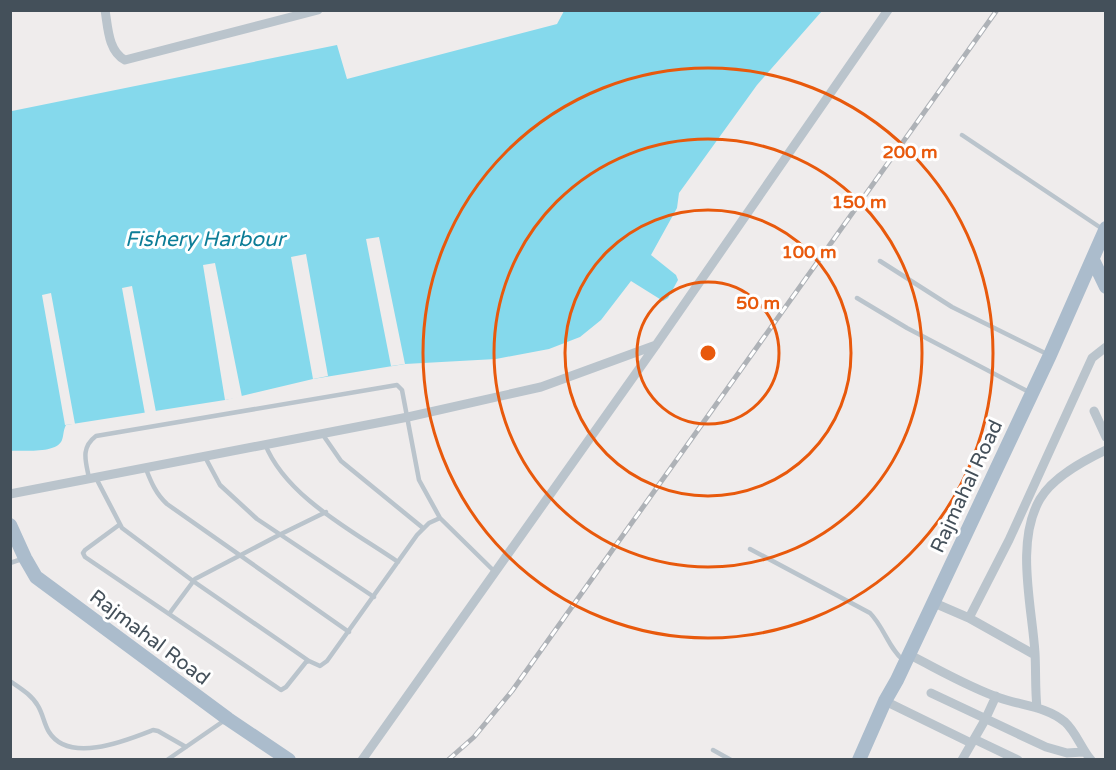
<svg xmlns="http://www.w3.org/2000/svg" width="1116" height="770" viewBox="0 0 1116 770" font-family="'Varela Round',sans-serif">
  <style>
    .water { fill: #85d9ec }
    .pier { fill: #efecec }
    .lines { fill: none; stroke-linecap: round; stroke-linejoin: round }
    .service { stroke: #bac4cc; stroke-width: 4.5 }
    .minor { stroke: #bac4cc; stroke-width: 9 }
    .primary { stroke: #abbccc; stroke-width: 14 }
    .rail-casing { stroke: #aeb2b7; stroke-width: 5 }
    .rail { stroke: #fff; stroke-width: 3; stroke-dasharray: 9; stroke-linecap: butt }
    .ring { fill: none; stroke: #e8590c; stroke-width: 3 }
    .labels { text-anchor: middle; stroke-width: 6; stroke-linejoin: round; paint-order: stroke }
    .street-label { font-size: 20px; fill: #44505a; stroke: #fff }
    .water-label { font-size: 21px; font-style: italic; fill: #0c7d97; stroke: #fff }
    .centre { fill: #e8590c; stroke: #fff; stroke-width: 3 }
    .ring-label { font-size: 18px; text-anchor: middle; font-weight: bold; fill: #e8590c; stroke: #fff; stroke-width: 6; stroke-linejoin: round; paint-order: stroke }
  </style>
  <rect width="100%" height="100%" fill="#efecec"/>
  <path class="water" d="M564 11H822L757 85 679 193 677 208 651 255 676 275 678 280 668 298 663 301 631 281 601 320 580 337 549 349 496 359 405 364 313 379 225 400 66 425C63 431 64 434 62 440 57 454 23 450 11 451L10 104 12 111 337 45 347 79 557 24Z"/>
  <path class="pier" d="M379 237 405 364 391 366 366 239Z
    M306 254 328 376 313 379 291 257Z
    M215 263 242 397 225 400 203 265Z
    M132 286 156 412 145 414 122 288Z
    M51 293 75 424 65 425 42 295Z"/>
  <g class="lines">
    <path class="service" d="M962 135 1104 230
      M880 261 952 307 1047 354
      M857 298 907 328 1029 392
      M323 435 341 461 423 528
      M265 444C286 497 353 531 398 562
      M205 457 220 485 257 519 374 597
      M146 469C151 482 156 494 167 504L349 632
      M89 478C86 462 80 448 96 436L397 385 402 390 419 480 440 518 495 572
      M96 478 122 528 193 581 309 661
      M119 525 85 550 83 553 85 557 281 690 286 687 306 662 309 661 320 666 327 661 417 535 429 523 440 518
      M750 549 870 613C884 627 889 649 904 661
      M10 563 22 559
      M169 614 195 579 279 535 326 512
      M10 681C20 688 32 695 38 706 43 714 44 724 49 732 69 764 125 741 153 730L158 731 186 747
      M713 750 731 760
      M167 760 225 720"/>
    <path class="minor" d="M105 10C108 27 108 51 125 60L318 10
      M1094 411 1106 437
      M10 494 408 417 541 387 656 345
      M932 602 969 618 1035 655
      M969 618 1009 540 1092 358 1106 347
      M908 654C938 669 968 687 1000 698 1022 706 1046 706 1065 722 1076 732 1081 748 1091 760
      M931 693 1046 747 1067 753 1083 752
      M885 701 971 743
      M1037 708C1035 689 1036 671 1035 653 1032 606 1015 542 1040 499 1053 477 1083 461 1106 450
      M974 739 1018 760
      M362 760 656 345 888 10
      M962 760 985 720 996 696"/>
    <path class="primary" d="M1093 260 1106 287
      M10 525 25 558 36 577 228 719 289 760
      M859 760 885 701 897 680 1050 355 1106 228"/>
    <defs>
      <path id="rail" d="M448 760 474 737 512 691 997 10"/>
    </defs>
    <use href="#rail" class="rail-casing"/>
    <use href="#rail" class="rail"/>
  </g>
  <g class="ring">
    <circle cx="708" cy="353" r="71"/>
    <circle cx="708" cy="353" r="143"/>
    <circle cx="708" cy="353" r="214"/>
    <circle cx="708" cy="353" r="285"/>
  </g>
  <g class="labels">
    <g class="street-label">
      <text transform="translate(966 486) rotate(-65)" y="7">Rajmahal Road</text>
      <text transform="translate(150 637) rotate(37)" y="7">Rajmahal Road</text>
    </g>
    <g class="water-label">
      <text x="205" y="246">Fishery Harbour</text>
    </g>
  </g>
  <circle cx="708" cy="353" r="9" class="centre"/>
  <g class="ring-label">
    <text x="910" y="158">200 m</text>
    <text x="859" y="208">150 m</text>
    <text x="809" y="258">100 m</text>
    <text x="758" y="309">50 m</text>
  </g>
  <rect width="1116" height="770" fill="none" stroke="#44505a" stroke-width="24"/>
</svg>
